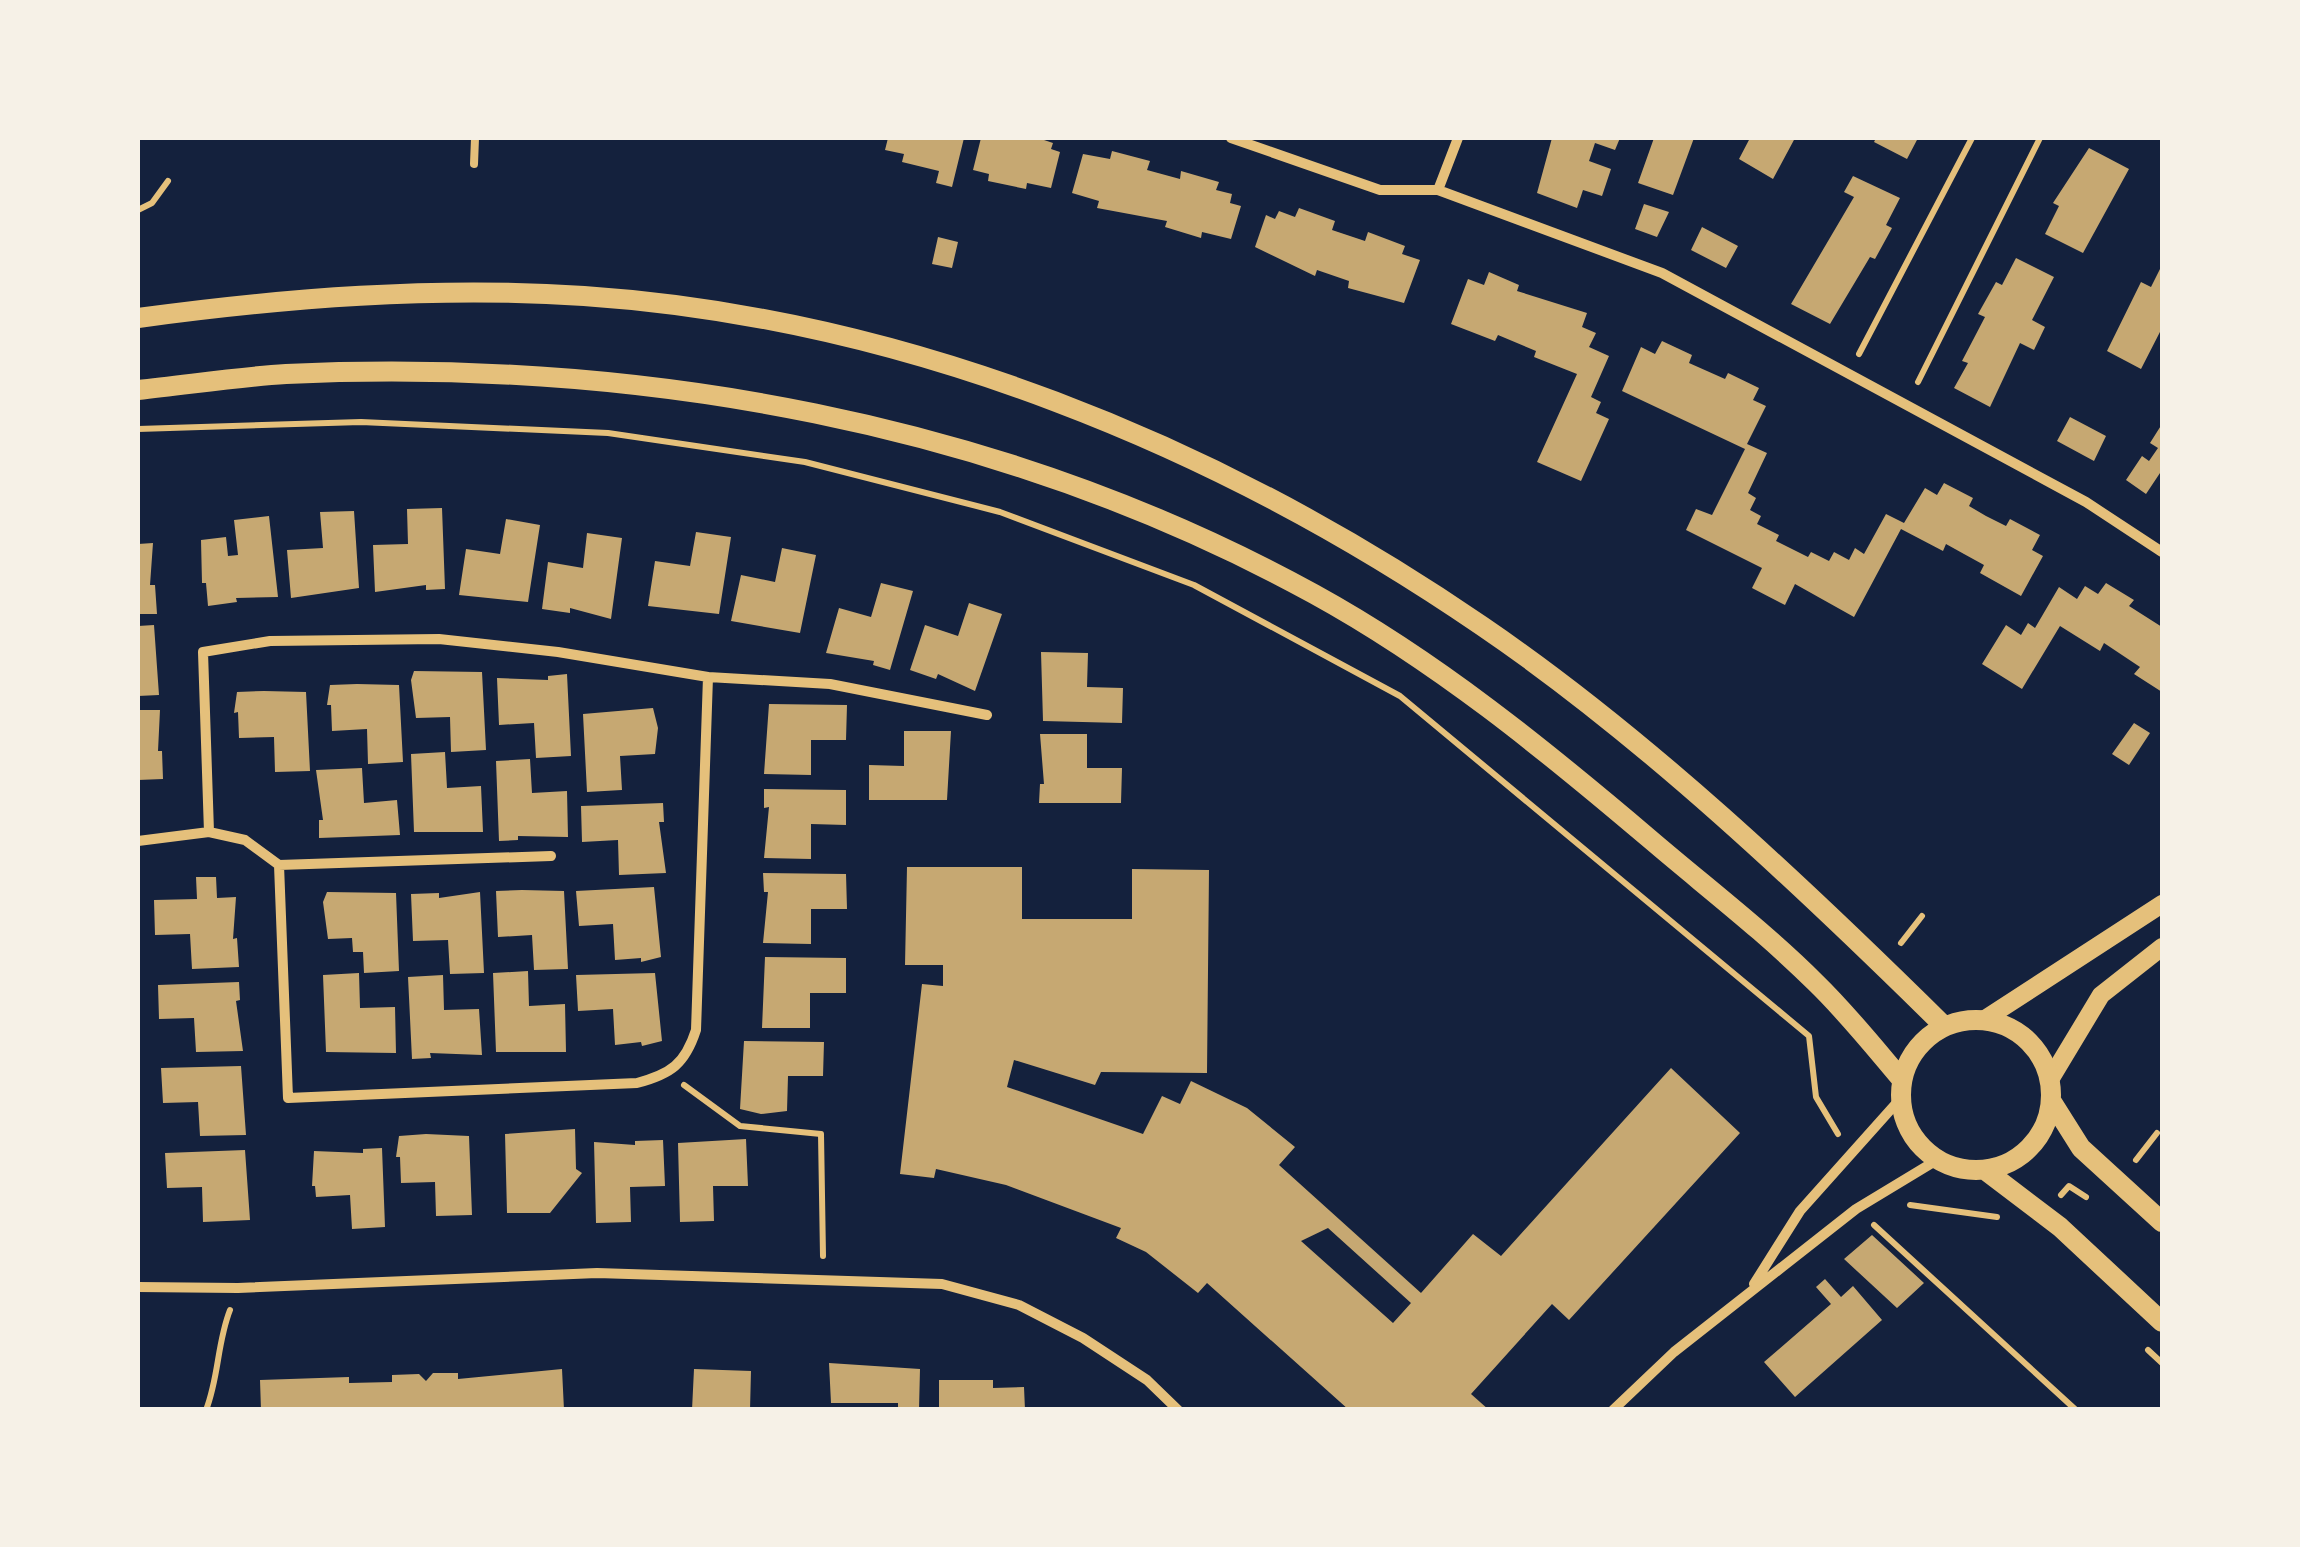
<svg xmlns="http://www.w3.org/2000/svg" width="2300" height="1547" viewBox="0 0 2300 1547" font-family="'PT Sans',sans-serif">
  <style>
    .building { fill: #c6a872; fill-rule: evenodd }
    .lines { fill: none; stroke-linecap: round; stroke-linejoin: round }
    .path { stroke: #e5c07b; stroke-width: 6 }
    .service { stroke: #e5c07b; stroke-width: 8 }
    .minor { stroke: #e5c07b; stroke-width: 10 }
    .tertiary { stroke: #e5c07b; stroke-width: 18 }
    .secondary { stroke: #e5c07b; stroke-width: 20 }
  </style>
  <rect width="100%" height="100%" fill="#14213d"/>
  <path class="building" d="M888 138H964L952 187 936 183 939 171 902 162 904 154 885 150Z
    M981 138H1038L1053 143 1051 149 1060 152 1051 188 1027 183 1026 189 988 181 989 174 973 170Z
    M1552 138H1620L1615 150 1595 143 1589 161 1611 169 1602 196 1583 190 1577 208 1537 193Z
    M1654 138H1694L1673 195 1638 183Z
    M1750 138H1795L1773 179 1739 159Z
    M1876 138H1918L1907 159 1874 142Z
    M2089 148 2129 169 2083 253 2045 234 2059 206 2053 203Z
    M1112 151 1150 161 1147 170 1180 179 1181 171 1219 182 1216 190 1232 194 1230 203 1241 206 1231 239 1202 232 1201 238 1165 227 1167 221 1097 208 1099 201 1072 193 1083 154 1110 159Z
    M1853 176 1900 198 1886 225 1892 228 1875 259 1870 257 1830 324 1791 304 1854 197 1844 192Z
    M1644 204 1669 212 1657 237 1635 229Z
    M1299 208 1335 221 1332 230 1365 241 1368 232 1405 246 1402 254 1420 260 1404 303 1348 288 1349 281 1317 270 1315 276 1255 247 1266 215 1275 219 1279 211 1295 217Z
    M1702 227 1738 246 1726 268 1691 250Z
    M938 237 958 242 952 268 932 264Z
    M2016 258 2054 277 2032 320 2045 327 2034 350 2020 343 1990 407 1954 388 1968 363 1962 361 1985 317 1978 314 1996 282 2002 285Z
    M2162 265V328L2141 369 2107 351 2141 282 2151 287Z
    M1489 272 1519 285 1517 291 1587 313 1582 327 1596 333 1589 347 1609 356 1591 397 1601 402 1596 413 1609 419 1581 481 1537 462 1577 374 1534 357 1536 351 1498 335 1495 341 1451 324 1468 279 1484 285Z
    M1662 341 1692 355 1689 363 1725 379 1728 373 1759 388 1753 400 1766 406 1747 444 1767 453 1748 493 1756 498 1750 510 1761 516 1757 524 1779 535 1776 541 1808 557 1811 552 1829 561 1834 552 1849 560 1855 548 1864 554 1886 514 1904 523 1925 488 1937 495 1944 483 1973 498 1969 506 1986 516 2006 526 2010 519 2040 535 2032 550 2043 556 2021 596 1980 573 1984 565 1964 554 1946 544 1943 551 1901 529 1854 617 1795 584 1785 605 1752 588 1762 568 1686 530 1696 509 1712 515 1745 449 1622 391 1641 347 1655 354Z
    M2070 417 2106 436 2094 461 2057 441Z
    M2162 424V470L2146 494 2126 480 2142 456 2149 461 2158 448 2150 443Z
    M442 508 445 589 426 590V585L375 592 373 545 408 544 407 509Z
    M354 511 359 588 291 598 287 550 323 548 320 512Z
    M269 516 278 597 236 598 237 602 208 606 206 583H202L201 540 226 537 228 556 238 555 234 520Z
    M506 519 540 525 528 602 459 595 466 549 500 554Z
    M696 532 731 537 719 614 648 606 655 561 690 566Z
    M587 533 622 538 611 619 570 608V613L542 609 548 562 583 568Z
    M153 543 150 585H155L157 614H138V544Z
    M782 548 816 555 800 633 731 621 741 575 775 582Z
    M881 583 913 591 890 670 873 665 874 661 826 653 839 608 871 617Z
    M2106 583 2134 600 2129 606 2162 627V692L2134 674 2140 667 2104 643 2100 651 2060 626 2022 689 1982 664 2006 625 2021 635 2028 623 2035 628 2059 587 2077 599 2085 586 2098 594Z
    M969 603 1002 614 975 691 938 674 936 679 910 670 925 625 958 636Z
    M154 625 159 695 138 696V626Z
    M1041 652 1088 653 1087 687 1123 688 1122 723 1043 721Z
    M414 671 482 672 486 750 451 752 450 717 416 718 411 680Z
    M567 674 571 756 536 758 534 723 499 725 497 678 548 680V676Z
    M357 684 399 685 403 762 368 764 367 729 332 731 331 705H327L330 685Z
    M264 691 306 692 310 771 275 772 274 737 239 738 238 712 234 713 237 692Z
    M769 704 847 705 846 740H811V775L764 774Z
    M653 708 658 728 655 754 620 756 622 790 587 792 583 714Z
    M138 710H160L158 751H162L163 779 138 780Z
    M2134 723 2150 733 2129 765 2112 754Z
    M904 731H951L947 800H869V765L904 766Z
    M1040 734H1087V768H1122L1121 803H1039L1040 784H1044Z
    M445 752 447 788 481 786 483 832H414L411 754Z
    M530 759 532 793 567 791 568 837 518 836V840L499 841 496 761Z
    M362 768 364 803 397 800 400 835 319 838V820H323L316 770Z
    M764 789 846 790V825L811 824V859L764 858 769 807 764 808Z
    M663 803 664 822H659L666 873 619 875 618 840 582 842 581 806Z
    M907 867H1022V919H1132V869L1209 870 1207 1073 1101 1072 1095 1085 1014 1060 1007 1087 1143 1134 1162 1096 1180 1104 1191 1081 1247 1108 1295 1147 1279 1165 1421 1293 1473 1234 1501 1256 1671 1068 1740 1133 1569 1320 1552 1304 1471 1394 1489 1410H1349L1207 1283 1198 1293 1146 1252 1116 1238 1121 1228 1006 1185 936 1169 934 1178 900 1174 922 984 943 986V965H905ZM1328 1228 1411 1303 1393 1323 1301 1241Z
    M763 873 846 874 847 909H811V944L763 943 768 892H764Z
    M196 877H216L217 898 236 897 233 939 237 938 239 967 192 969 190 934 155 935 154 900 197 899Z
    M654 887 661 957 641 962V958L615 960 613 924 579 926 576 891Z
    M522 890 564 891 568 969 534 970 532 935 498 937 496 891Z
    M327 892 396 893 399 971 364 973 363 952H353L352 938 328 939 323 902Z
    M480 892 484 973 450 974 448 940 413 941 411 894 439 893V898Z
    M765 957 846 958V993H810V1028H762Z
    M528 971 529 1006 565 1004 566 1052H496L493 973Z
    M359 973 360 1008 395 1007 396 1053 326 1052 323 975Z
    M655 973 662 1041 642 1046 641 1042 615 1045 613 1009 578 1011 576 975Z
    M443 975 444 1010 479 1009 482 1055 430 1053 431 1058 412 1059 408 977Z
    M239 982 240 1000 236 1001 243 1051 196 1052 194 1018 159 1019 158 985Z
    M744 1041 824 1042 823 1076H788L787 1111 761 1114 740 1109Z
    M241 1066 246 1135 200 1136 198 1102 163 1103 161 1068Z
    M575 1129 576 1169 582 1173 550 1213H507L505 1134Z
    M426 1134 469 1136 472 1215 436 1216 435 1182 401 1183 400 1157H396L399 1136Z
    M746 1139 748 1186H713L714 1221 680 1222 678 1143Z
    M663 1140 665 1186 630 1187 631 1222 596 1223 594 1142 635 1145V1141Z
    M382 1148 385 1227 352 1229 350 1195 316 1197 315 1186H312L314 1151 363 1153V1149Z
    M245 1150 250 1220 203 1222 202 1187 167 1188 165 1153Z
    M1872 1235 1924 1283 1897 1308 1844 1259Z
    M1825 1279 1841 1297 1853 1286 1882 1320 1795 1397 1764 1362 1831 1304 1816 1287Z
    M829 1363 920 1369 919 1410H898V1403H831Z
    M562 1369 564 1410H261L260 1380 349 1377V1383L392 1382V1375L419 1374 426 1381 433 1373H458V1379Z
    M694 1369 751 1371 750 1410H692Z
    M939 1380H993V1388L1024 1387 1025 1410H939Z"/>
  <g class="lines">
    <path class="path" d="M138 210 152 203 168 181
      M1859 354 1972 138
      M1918 382 2040 138
      M138 429 361 422 608 433 805 462 1000 512 1194 585 1400 696 1809 1036 1816 1097 1838 1134
      M1901 943 1922 916
      M684 1085 740 1126 821 1134 823 1256
      M2136 1160 2157 1133
      M2061 1195 2069 1186 2086 1197
      M1910 1205 1997 1217
      M1874 1225 2076 1410
      M2148 1350 2162 1363
      M206 1410C219 1377 217 1343 230 1310"/>
    <path class="service" d="M474 164 475 138"/>
    <path class="minor" d="M1231 138 1380 190H1438L1662 273 2086 502 2162 552
      M1438 190 1458 138
      M439 639 558 652 708 677 696 1030C685 1064 671 1074 637 1083L288 1098 279 865 245 840 209 832 203 652 270 641Z
      M708 677 830 684 987 715
      M138 841 209 832
      M279 865 551 856
      M1754 1284 1800 1211 1901 1098
      M138 1287 238 1288 597 1273 942 1284 1019 1305 1083 1338 1147 1380 1178 1410
      M1613 1410 1674 1352 1856 1209 1937 1160"/>
    <path class="tertiary" d="M1985 1019 2162 904
      M2051 1078 2101 995 2162 947"/>
    <path class="secondary" d="M138 318C285 298 435 286 584 296 906 318 1218 445 1482 626 1645 737 1803 887 1944 1026
      M138 390C187 385 236 377 286 374 640 358 1001 422 1314 594 1436 661 1545 750 1651 840 1706 887 1765 932 1816 983 1847 1013 1874 1047 1902 1080
      M1901 1095a75 75 0 1 1 150 0a75 75 0 1 1-150 0Z
      M2052 1102 2081 1148 2162 1222
      M1985 1170 2060 1227 2162 1322"/>
  </g>
  <rect width="2300" height="1547" fill="none" stroke="#f6f1e7" stroke-width="280"/>
</svg>
